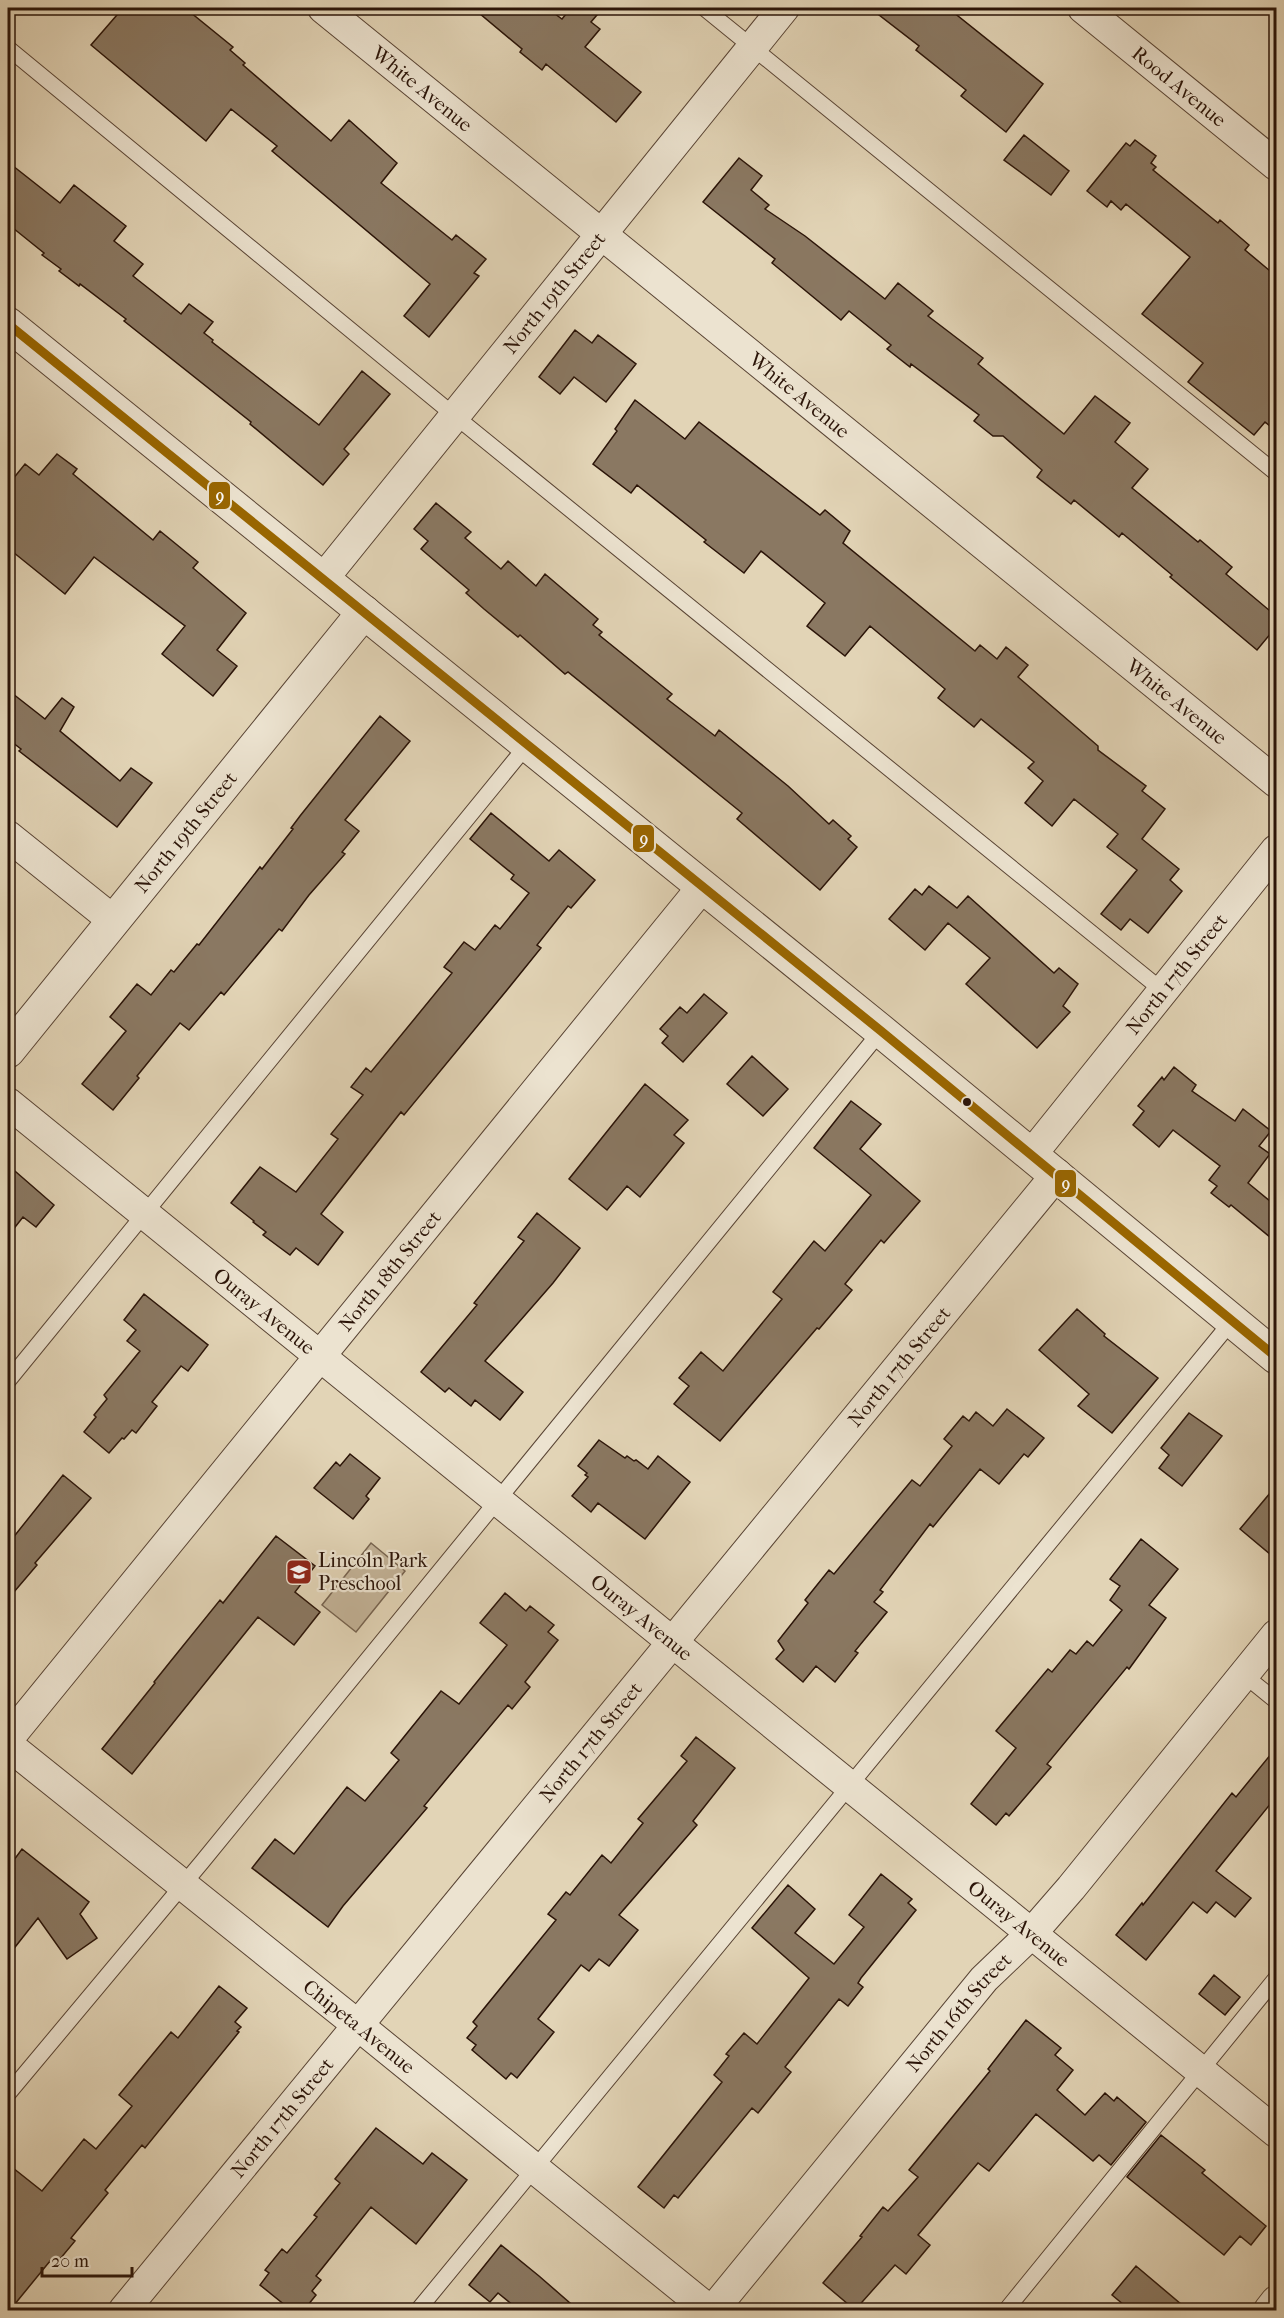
<svg xmlns="http://www.w3.org/2000/svg" width="1284" height="2318" viewBox="0 0 1284 2318" font-family="'IM FELL French Canon',serif">
  <style>
    .green { fill: #c3b398; stroke: #776450; stroke-width: 1.5 }
    .building { fill: #8a7862; stroke: #2b1408; stroke-width: 1.5 }
    .lines { fill: none; stroke-linecap: round; stroke-linejoin: round }
    .service-casing { stroke: #594434; stroke-width: 17 }
    .minor-casing { stroke: #594434; stroke-width: 32 }
    .tertiary-casing { stroke: #594434; stroke-width: 35 }
    .service { stroke: #ece3d0; stroke-width: 15 }
    .minor { stroke: #ece3d0; stroke-width: 30 }
    .tertiary { stroke: #ece3d0; stroke-width: 33 }
    .bus-1-casing { stroke: #ece3d0; stroke-width: 14 }
    .bus-1 { stroke: #960; stroke-width: 9 }
    .bus-dot { fill: #2b1408; stroke: #ece3d0; stroke-width: 2 }
    .labels { text-anchor: middle; stroke-width: 4.5; stroke-linejoin: round; paint-order: stroke }
    .street-label { font-size: 20px; fill: #2b1408; stroke: #ece3d0 }
    .poi-label { font-size: 20px; fill: #2b1408; stroke: #ece3d0; text-anchor: start }
    .line-badge { stroke: #ece3d0; stroke-width: 2 }
    .badge-label { font-size: 16px; text-anchor: middle; font-weight: bold; fill: #fff }
  </style>
  <rect width="100%" height="100%" fill="#e2d4b6"/>
  <filter id="stains"><feTurbulence type="fractalNoise" baseFrequency=".00333" numOctaves="4"/><feColorMatrix values="0 0 0 0 .2 0 0 0 0 .09 0 0 0 0 .02 0 0 0 .5 -.17"/></filter>
  <radialGradient id="worn" r=".72"><stop offset=".6" stop-color="#630" stop-opacity="0"/><stop offset="1" stop-color="#630" stop-opacity=".3"/></radialGradient>
  <path class="green" d="M371 1543 405 1571 356 1632 322 1605Z"/>
  <path class="building" d="M123 8H185L233 47 230 50 245 63 243 65 331 141 349 120 397 163 381 183 452 240 456 235 486 259 474 273 479 276 429 337 404 316 430 284 272 151 277 146 231 109 206 141 91 45Z
    M473 8H547L562 19 571 8H603L591 22 600 29 585 47 641 92 616 122 546 64 542 70 520 52 522 49Z
    M870 8H948L1043 84 1006 132 961 96 966 90 916 50 919 46Z
    M1024 135 1069 171 1051 195 1004 160Z
    M1135 140 1156 156 1151 163 1156 167 1153 170 1218 223 1220 220 1249 245 1245 250 1276 276V431L1265 422 1254 435 1188 382 1203 363 1142 314 1190 257 1126 204 1121 210 1111 201 1107 207 1087 191 1126 143 1130 146Z
    M739 158 762 176 751 190 769 205 765 209 805 236 885 299 898 283 933 311 928 316 983 358 978 364 1064 434 1095 396 1130 423 1115 442 1148 469 1132 488 1198 542 1200 540 1232 567 1226 574 1276 616V627L1257 650 1170 577 1172 575 1122 533 1119 537 1074 500 1071 504 1037 477 1042 470 1003 436H993L974 421 979 415 911 364 910 367 887 349 891 345 849 311 841 320 772 263 775 259 703 202Z
    M8 162 60 203 74 185 126 226 114 241 143 264 133 276 181 314 189 304 213 322 204 333 213 340 212 342 319 425 362 371 390 394 344 449 349 454 323 485 250 424 251 422 124 321 126 319 80 284 79 286 59 271 61 269 42 255 44 253 8 224Z
    M575 330 592 343 598 335 636 364 606 402 574 377 560 394 539 377Z
    M635 400 685 439 699 422 820 515 825 510 850 531 843 543 975 651 980 645 997 659 1006 647 1028 665 1018 677 1098 746V750L1146 786 1142 791 1165 809 1142 839 1179 869 1170 880 1182 891 1148 933 1130 919 1121 930 1101 914 1137 870 1107 847 1118 834 1074 799 1052 826 1025 803 1043 781 1028 768 1034 762 981 719 974 727 938 698 945 689 870 626 845 656 807 626 825 603 761 551 744 573 704 542 706 540 637 485 631 493 593 464 617 431 615 429Z
    M57 454 77 469 73 474 153 540 160 531 198 562 193 568 246 613 217 650 237 666 213 696 162 654 185 626 94 557 65 594 8 548V485L25 464 39 475Z
    M436 503 471 532 465 538 501 569 508 561 536 586 545 574 598 619 593 625 602 632 599 635 672 694 667 699 715 736 719 730 788 786 829 824 833 820 851 836 848 839 857 847 820 890 737 819 742 813 568 672 565 674 520 635 518 637 484 609 466 593 469 590 421 549 428 541 414 529Z
    M8 690 45 719 62 698 74 707 60 731 120 781 131 768 152 783 117 827 19 751 21 749 8 739Z
    M380 716 410 741 345 820 359 831 342 852 345 854 309 895 282 931 279 929 224 995 221 992 189 1030 180 1023 137 1076 139 1078 113 1110 82 1084 126 1031 110 1017 137 984 151 995 171 970 174 972 197 944 199 945 260 867 262 869 293 829 291 828 300 816Z
    M491 813 549 861 559 850 595 880 571 908 568 906 537 945 541 948 507 990 404 1115 401 1112 321 1214 343 1232 318 1265 296 1248 290 1255 263 1235 266 1232 253 1222 254 1221 231 1203 260 1167 296 1192 338 1139 331 1134 363 1095 351 1087 366 1068 371 1072 452 973 444 967 464 942 475 950 495 925 500 929 529 893 511 879 514 875 470 839Z
    M929 886 957 908 968 896 1054 973 1059 968 1078 984 1063 1006 1070 1012 1037 1048 966 984 990 958 948 923 925 950 889 919 915 889 922 895Z
    M704 994 727 1013 683 1062 662 1043 668 1036 660 1029 680 1007 687 1013Z
    M752 1056 788 1089 763 1116 727 1084Z
    M1174 1067 1196 1085 1192 1091 1235 1121 1243 1109 1271 1131 1259 1146 1270 1154 1248 1183 1276 1206V1242L1231 1205 1229 1207 1211 1193 1217 1186 1209 1180 1220 1166 1173 1130 1159 1147 1133 1125 1144 1111 1138 1106 1162 1077 1164 1080Z
    M645 1084 688 1120 674 1135 684 1143 640 1197 627 1186 607 1210 569 1179Z
    M851 1101 881 1124 860 1149 920 1201 884 1243 881 1240 845 1284 852 1290 819 1329 817 1328 720 1441 674 1404 689 1386 679 1378 701 1352 723 1371 782 1299 773 1292 814 1241 825 1251 871 1195 814 1148Z
    M8 1165 54 1205 36 1227 23 1217 8 1236Z
    M537 1213 580 1248 553 1283 485 1361 523 1392 500 1420 475 1400 471 1406 449 1388 445 1392 421 1372 477 1305 474 1303 524 1241 518 1237Z
    M144 1294 208 1345 188 1371 181 1366 152 1402 157 1406 136 1433 132 1430 124 1439 122 1438 109 1453 84 1432 96 1417 94 1415 107 1399 104 1395 140 1351 127 1341 136 1330 124 1320Z
    M1077 1309 1105 1334 1104 1336 1158 1378 1112 1433 1078 1406 1089 1394 1039 1350Z
    M1007 1409 1044 1438 1028 1457 1024 1454 999 1484 980 1469 933 1527 930 1524 880 1590 883 1592 874 1602 887 1612 855 1651 858 1653 835 1682 816 1666 803 1682 776 1659 784 1650 778 1641 808 1603 805 1600 829 1570 834 1574 912 1480 920 1486 952 1446 944 1439 963 1416 969 1421 976 1412 993 1426Z
    M1189 1413 1222 1436 1182 1486 1159 1468 1169 1455 1161 1448Z
    M599 1440 625 1458 627 1456 634 1461 636 1460 648 1469 658 1456 690 1482 645 1539 598 1503 591 1512 572 1496 588 1477 585 1475 587 1473 578 1466Z
    M350 1454 380 1478 366 1496 369 1499 353 1519 314 1488 336 1462 340 1466Z
    M63 1475 91 1498 35 1563 37 1565 8 1599V1544Z
    M1276 1486V1559L1240 1529Z
    M276 1536 315 1566 295 1592 320 1612 294 1645 258 1617 132 1774 102 1749 155 1683 154 1682 170 1662 220 1600 223 1603Z
    M1141 1539 1178 1569 1149 1605 1166 1618 1129 1669 1127 1667 1047 1764 1051 1767 1009 1816 1006 1813 996 1825 971 1804 1016 1748 996 1731 1048 1669 1052 1672 1070 1650 1076 1654 1087 1641 1093 1646 1122 1610 1110 1600 1120 1586 1110 1579Z
    M505 1593 526 1611 530 1606 554 1625 548 1632 558 1640 525 1682 530 1687 512 1709 508 1705 424 1806 427 1808 343 1906 328 1927 252 1868 275 1839 294 1854 347 1787 365 1801 399 1760 391 1753 441 1691 459 1704 507 1645 480 1623Z
    M696 1737 735 1768 693 1821 697 1825 619 1915 638 1930 609 1966 599 1959 589 1971 581 1965 538 2019 554 2032 517 2078 511 2073 506 2079 472 2050 476 2045 467 2038 477 2026 473 2022 556 1920 548 1914 566 1892 570 1895 602 1855 611 1863 643 1823 638 1819 687 1761 681 1756Z
    M1276 1748V1797L1216 1871 1251 1898 1235 1917 1216 1902 1207 1913 1193 1902 1146 1960 1116 1935 1142 1903 1143 1905 1232 1793 1236 1797Z
    M22 1849 89 1902 80 1914 97 1938 67 1959 38 1918 8 1956V1868Z
    M881 1874 912 1899 908 1903 916 1910 861 1978 858 1983 863 1987 848 2006 839 1999 785 2067 791 2072 758 2113 752 2108 678 2198 674 2195 664 2208 638 2187 722 2082 714 2075 729 2056 726 2054 744 2033 757 2044 809 1978 752 1928 788 1885 815 1909 795 1933 834 1964 864 1927 849 1915Z
    M1214 1975 1240 1997 1225 2015 1199 1994Z
    M219 1986 247 2008 235 2022 241 2027 237 2031 239 2032 145 2148 142 2145 105 2190 108 2193 71 2238 75 2241 55 2265 50 2261 10 2310H8V2164L42 2191 84 2139 96 2149 132 2106 119 2095 171 2032 178 2038Z
    M1026 2020 1061 2048 1055 2055 1073 2070 1057 2090 1085 2115 1105 2093 1114 2101 1117 2097 1146 2122 1111 2165 1099 2155 1093 2161 1036 2114 989 2171 978 2163 918 2235 930 2245 906 2274 895 2265 855 2310 823 2283 862 2237 860 2236 883 2207 888 2211 918 2177 909 2170 990 2071 988 2069Z
    M376 2128 423 2164 432 2153 467 2180 416 2244 371 2207 316 2276 321 2280 312 2291 316 2295 304 2310H291L260 2285 269 2273 265 2270 282 2249 287 2253 317 2217 314 2215 340 2183 335 2179Z
    M1161 2135 1205 2170 1202 2173 1266 2226 1251 2245 1240 2236 1224 2255 1127 2177Z
    M501 2245 539 2276 578 2310H519L498 2293 490 2302 469 2285Z
    M1136 2266 1188 2310H1130L1112 2295Z"/>
  <g class="lines">
    <defs>
      <path id="service" d="M704 8 1276 473
        M8 48 455 416 1163 991
        M8 1381 528 744
        M1244 1675 1276 1701
        M8 2094 202 1862 881 1031
        M418 2310 1232 1321
        M1006 2310 1276 1978"/>
      <g id="minor">
        <path id="s1" d="M323 8 1276 782"/>
        <path id="s2" d="M1083 8 1276 165"/>
        <path id="s3" d="M323 579 784 8"/>
        <path d="M8 836 114 921"/>
        <path id="s4" d="M8 1103 1276 2132"/>
        <path id="s5" d="M1032 1154 1276 850"/>
        <path id="s6" d="M8 1739 703 886"/>
        <path id="s7" d="M8 1745 359 2026 709 2310"/>
        <path id="s8" d="M124 2310 1057 1174"/>
        <path id="s9" d="M713 2310 984 1979 1031 1934 1071 1888 1276 1635"/>
        <path d="M1269 2310 1276 2301"/>
      </g>
      <g id="tertiary">
        <path d="M8 324 881 1031 1276 1357"/>
        <path id="s10" d="M8 1051 364 612"/>
      </g>
    </defs>
    <use href="#service" class="service-casing"/>
    <use href="#minor" class="minor-casing"/>
    <use href="#tertiary" class="tertiary-casing"/>
    <use href="#service" class="service"/>
    <use href="#minor" class="minor"/>
    <use href="#tertiary" class="tertiary"/>
    <defs>
      <path id="bus-1" d="M8 324 881 1031 1276 1357"/>
    </defs>
    <use href="#bus-1" class="bus-1-casing"/>
    <use href="#bus-1" class="bus-1"/>
  </g>
  <defs>
    <symbol id="school-square" viewBox="-11 -11 22 22"><rect x="-9" y="-9" width="18" height="18" rx="4" fill="#8f2418" stroke="#ece3d0"/><path d="M0-5L7-2L0 1L-7-2ZM-4 1L0 2.5L4 1V4Q0 6-4 4Z" fill="#fff"/></symbol>
  </defs>
  <g fill-rule="evenodd">
    <use href="#school-square" x="284" y="1557" width="30" height="30"/>
  </g>
  <circle class="bus-dot" cx="967" cy="1102" r="5"/>
  <g class="labels">
    <g class="street-label">
      <text dy="7" stroke="none"><textPath href="#s2" startOffset="124">Rood Avenue</textPath></text>
      <text dy="7" stroke="none"><textPath href="#s1" startOffset="128">White Avenue</textPath></text>
      <text dy="7" stroke="none"><textPath href="#s3" startOffset="368">North 19th Street</textPath></text>
      <text dy="7" stroke="none"><textPath href="#s1" startOffset="614">White Avenue</textPath></text>
      <text dy="7" stroke="none"><textPath href="#s1" startOffset="1100">White Avenue</textPath></text>
      <text dy="7" stroke="none"><textPath href="#s10" startOffset="282">North 19th Street</textPath></text>
      <text dy="7" stroke="none"><textPath href="#s5" startOffset="231">North 17th Street</textPath></text>
      <text dy="7" stroke="none"><textPath href="#s6" startOffset="604">North 18th Street</textPath></text>
      <text dy="7" stroke="none"><textPath href="#s4" startOffset="330">Ouray Avenue</textPath></text>
      <text dy="7" stroke="none"><textPath href="#s8" startOffset="1221">North 17th Street</textPath></text>
      <text dy="7" stroke="none"><textPath href="#s4" startOffset="816">Ouray Avenue</textPath></text>
      <text dy="7" stroke="none"><textPath href="#s8" startOffset="735">North 17th Street</textPath></text>
      <text dy="7" stroke="none"><textPath href="#s4" startOffset="1302">Ouray Avenue</textPath></text>
      <text dy="7" stroke="none"><textPath href="#s9" startOffset="386">North 16th Street</textPath></text>
      <text dy="7" stroke="none"><textPath href="#s7" startOffset="450">Chipeta Avenue</textPath></text>
      <text dy="7" stroke="none"><textPath href="#s8" startOffset="249">North 17th Street</textPath></text>
    </g>
    <g class="poi-label">
      <text x="318" y="1567">Lincoln Park<tspan x="318" dy="23">Preschool</tspan></text>
    </g>
  </g>
  <g class="line-badge">
    <rect x="208" y="481" width="23" height="29" rx="6" fill="#960"/>
    <rect x="632" y="824" width="23" height="29" rx="6" fill="#960"/>
    <rect x="1054" y="1169" width="23" height="29" rx="6" fill="#960"/>
  </g>
  <g class="badge-label">
    <text x="220" y="501">9</text>
    <text x="644" y="844">9</text>
    <text x="1066" y="1189">9</text>
  </g>
  <rect width="1284" height="2318" fill="none" stroke="#e2d4b6" stroke-width="30"/>
  <rect x="9" y="9" width="1266" height="2300" fill="none" stroke="#2b1408" stroke-width="3"/>
  <rect x="15" y="15" width="1254" height="2288" fill="none" stroke="#2b1408" stroke-width="1.5"/>
  <path d="M42 2267v9h90v-9" fill="none" stroke="#2b1408" stroke-width="3"/>
  <text x="51" y="2267" font-size="18" fill="#2b1408" stroke="#ece3d0" stroke-width="4.5" paint-order="stroke">20 m</text>
  <rect width="100%" height="100%" filter="url(#stains)"/>
  <rect width="100%" height="100%" fill="url(#worn)"/>
</svg>
